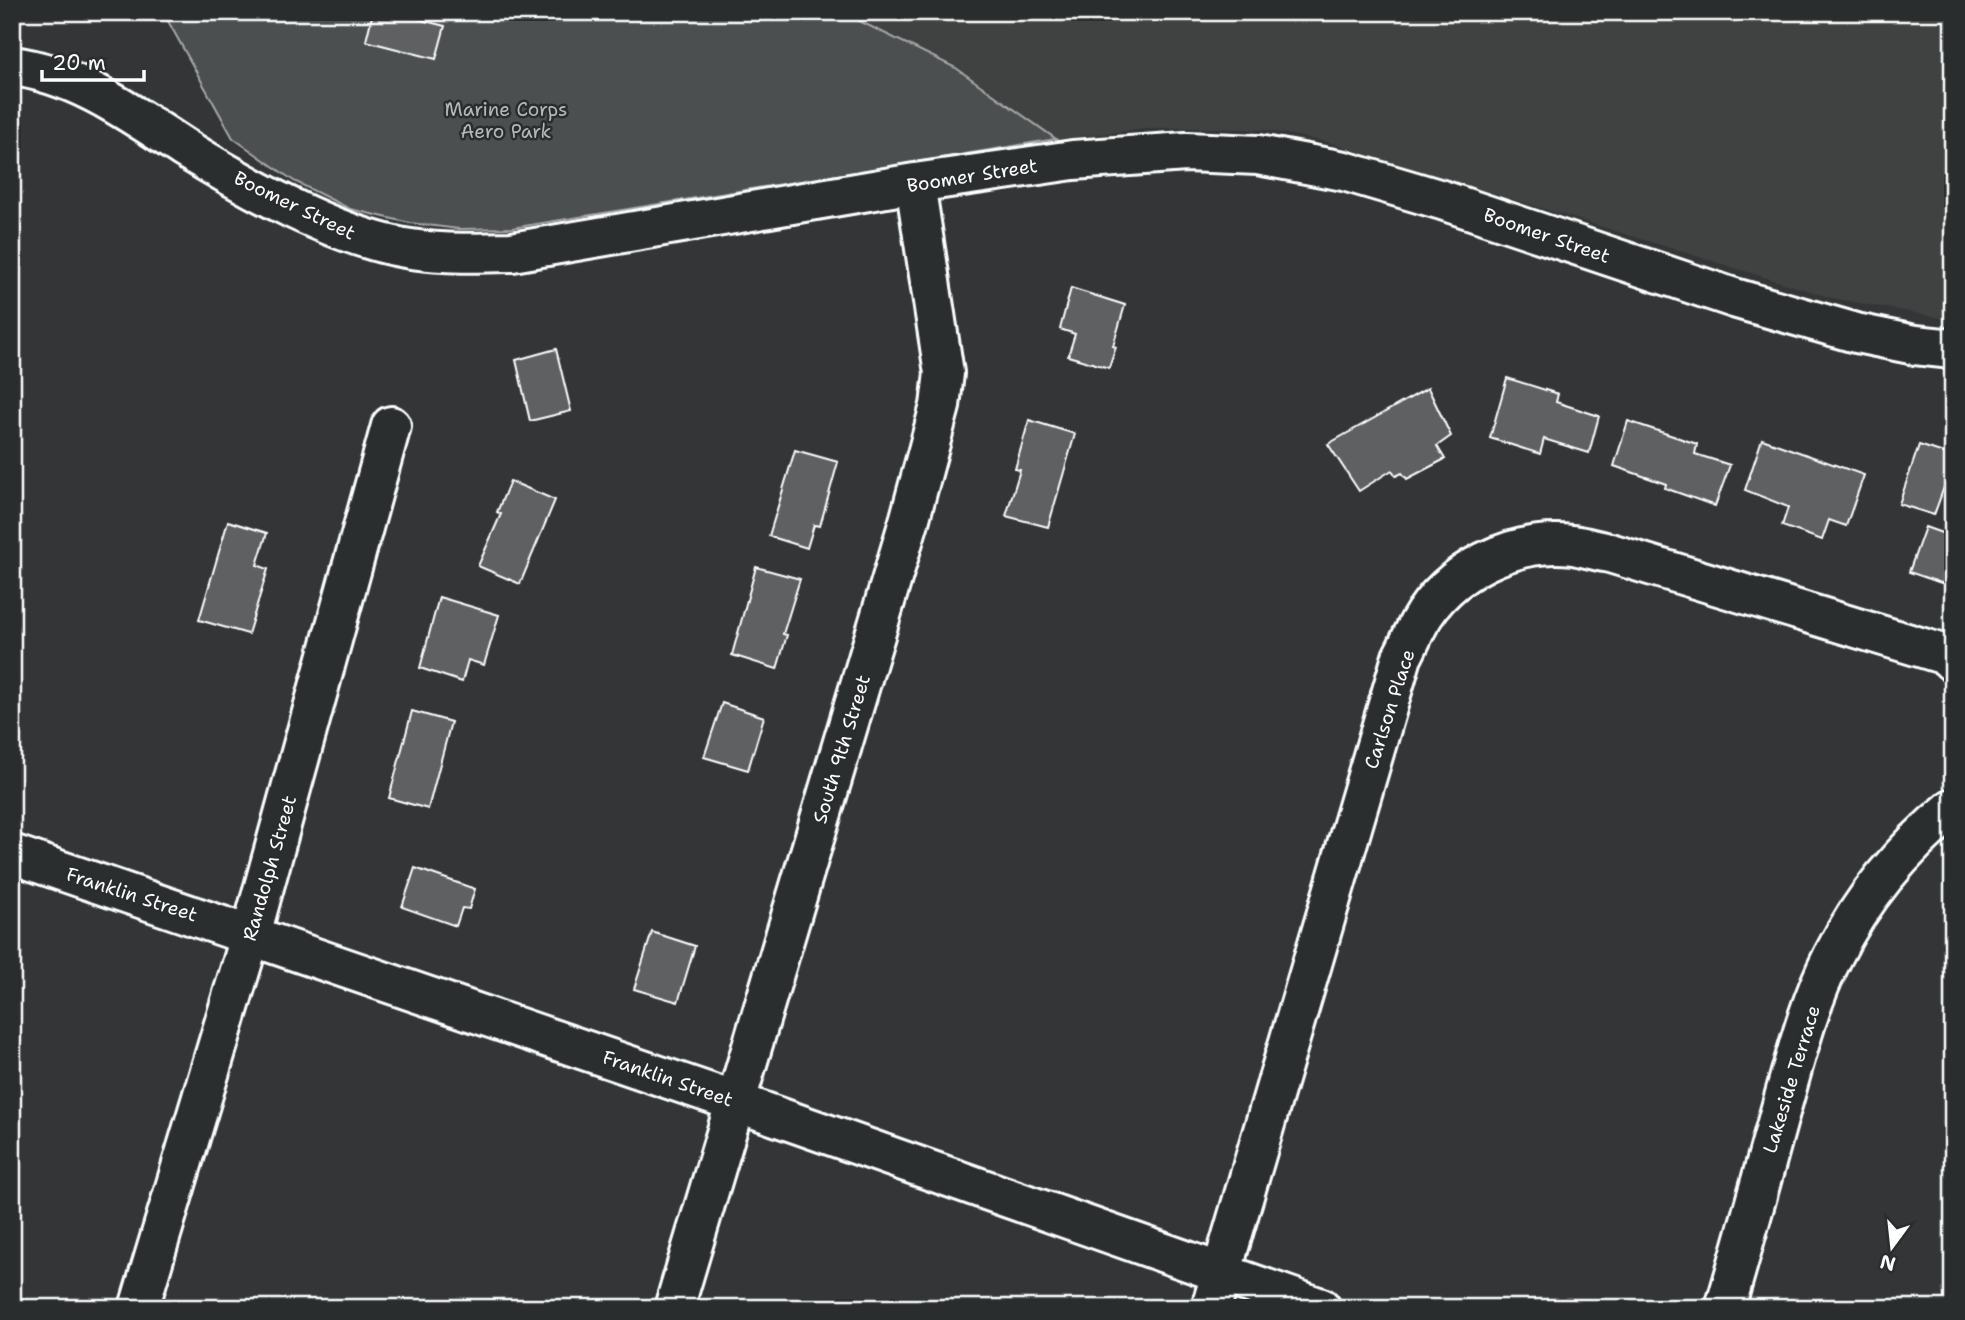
<svg xmlns="http://www.w3.org/2000/svg" width="1965" height="1320" viewBox="0 0 1965 1320" font-family="'Shantell Sans',sans-serif">
  <style>
    .built { fill: #404243 }
    .green { fill: #4c4f50; stroke: #a6a7a8; stroke-width: 2 }
    .building { fill: #5f6162; stroke: #fff; stroke-width: 2 }
    .lines { fill: none; stroke-linecap: round; stroke-linejoin: round }
    .minor-casing { stroke: #fff; stroke-width: 44 }
    .minor { stroke: #2a2d2e; stroke-width: 38 }
    .labels { text-anchor: middle; stroke-width: 5; stroke-linejoin: round; paint-order: stroke }
    .park-label { font-size: 19px; fill: #b7b9b9; stroke: #2a2d2e }
    .street-label { font-size: 19px; fill: #fff; stroke: #2a2d2e }
  </style>
  <rect width="100%" height="100%" fill="#333536"/>
  <filter id="ink" filterUnits="userSpaceOnUse"><feTurbulence type="fractalNoise" baseFrequency=".0143" numOctaves="2"/><feDisplacementMap in="SourceGraphic" scale="14" xChannelSelector="R" yChannelSelector="G"/><feConvolveMatrix kernelMatrix="1 2 1 2 8 2 1 2 1" color-interpolation-filters="sRGB"/></filter>
  <g filter="url(#ink)">
    <path class="built" d="M841 12H1953V320L1832 298 1328 142 1264 130 1212 128H1154L1056 139 956 68Z"/>
    <path class="green" d="M163 12H841L956 68 1056 139 512 228 459 229 410 223 350 209 294 181 233 138Z"/>
    <path class="building" d="M373 12H390L445 26 436 59 366 41Z
      M1071 288 1125 305 1113 346 1116 347 1109 368 1068 356 1075 334 1060 329Z
      M556 349 571 411 530 421 516 360Z
      M1507 378 1558 394 1556 402 1599 416 1589 453 1544 439 1540 454 1490 438Z
      M1428 388 1451 436 1437 446 1445 459 1407 479 1402 473 1396 476 1392 470 1359 491 1328 444Z
      M1029 420 1075 434 1048 527 1006 516 1020 470 1015 469Z
      M1628 421 1697 444 1695 454 1730 465 1715 506 1665 488 1666 484 1614 466Z
      M1762 439 1864 475 1846 526 1829 520 1822 540 1782 526 1788 507 1745 490Z
      M1919 445 1953 456V462L1934 515 1899 504Z
      M795 450 838 462 820 526 814 525 807 548 769 536Z
      M510 481 555 500 520 584 478 566 501 514 497 512Z
      M228 521 267 533 257 565 268 569 248 634 199 620Z
      M1925 527 1953 537V587L1909 572Z
      M756 567 800 579 783 634 787 635 777 669 732 655Z
      M439 597 499 615 484 665 468 660 462 682 420 668Z
      M722 703 764 717 748 770 704 757Z
      M412 711 451 722 428 809 389 798Z
      M415 868 475 889 469 909 462 908 456 926 402 907Z
      M652 932 695 946 678 1002 634 989Z"/>
    <g class="lines">
      <defs>
        <path id="minor" d="M12 66C77 74 130 113 184 148 247 187 337 238 411 249 445 254 479 253 512 252L915 183 1073 160 1186 152 1258 155 1344 171 1442 200 1734 298 1856 333 1915 345 1953 349
          M12 854 736 1102 1321 1308
          M139 1308 251 934 391 426
          M674 1308 910 518 940 406 944 373 915 183
          M1211 1308 1402 657C1408 646 1413 634 1419 623 1448 571 1513 538 1573 545 1585 547 1598 551 1610 553L1946 655 1953 662
          M1725 1308C1744 1243 1762 1178 1780 1112 1795 1060 1808 1005 1833 956 1862 898 1903 849 1953 808"/>
      </defs>
      <use href="#minor" class="minor-casing"/>
      <use href="#minor" class="minor"/>
    </g>
  </g>
  <g class="labels">
    <g class="park-label">
      <text x="506" y="116">Marine Corps<tspan x="506" dy="22">Aero Park</tspan></text>
    </g>
    <g class="street-label">
      <text transform="translate(972 175) rotate(-9)" y="7">Boomer Street</text>
      <text transform="translate(295 205) rotate(26)" y="7">Boomer Street</text>
      <text transform="translate(1547 235) rotate(19)" y="7">Boomer Street</text>
      <text transform="translate(1389 709) rotate(-72)" y="7">Carlson Place</text>
      <text transform="translate(841 749) rotate(-73)" y="7">South 9th Street</text>
      <text transform="translate(269 868) rotate(-74)" y="7">Randolph Street</text>
      <text transform="translate(132 894) rotate(18)" y="7">Franklin Street</text>
      <text transform="translate(668 1078) rotate(19)" y="7">Franklin Street</text>
      <text transform="translate(1791 1079) rotate(-73)" y="7">Lakeside Terrace</text>
    </g>
  </g>
  <rect width="1965" height="1320" fill="none" stroke="#2a2d2e" stroke-width="42"/>
  <rect x="21" y="21" width="1923" height="1278" fill="none" stroke="#fff" stroke-width="2.5" filter="url(#ink)"/>
  <g transform="translate(1892 1247) rotate(195)" stroke="#2a2d2e" stroke-width="5" paint-order="stroke">
  <path d="M0-5L12 26L0 18L-12 26Z" fill="#ffffff"/>
  <text y="-10" font-size="19" font-weight="bold" text-anchor="middle" fill="#ffffff">N</text>
  </g>
  <path d="M42 70v10h102v-10" fill="none" stroke="#ffffff" stroke-width="3.5"/>
  <text x="52" y="70" font-size="21" fill="#ffffff" stroke="#2a2d2e" stroke-width="5" paint-order="stroke">20 m</text>
</svg>
